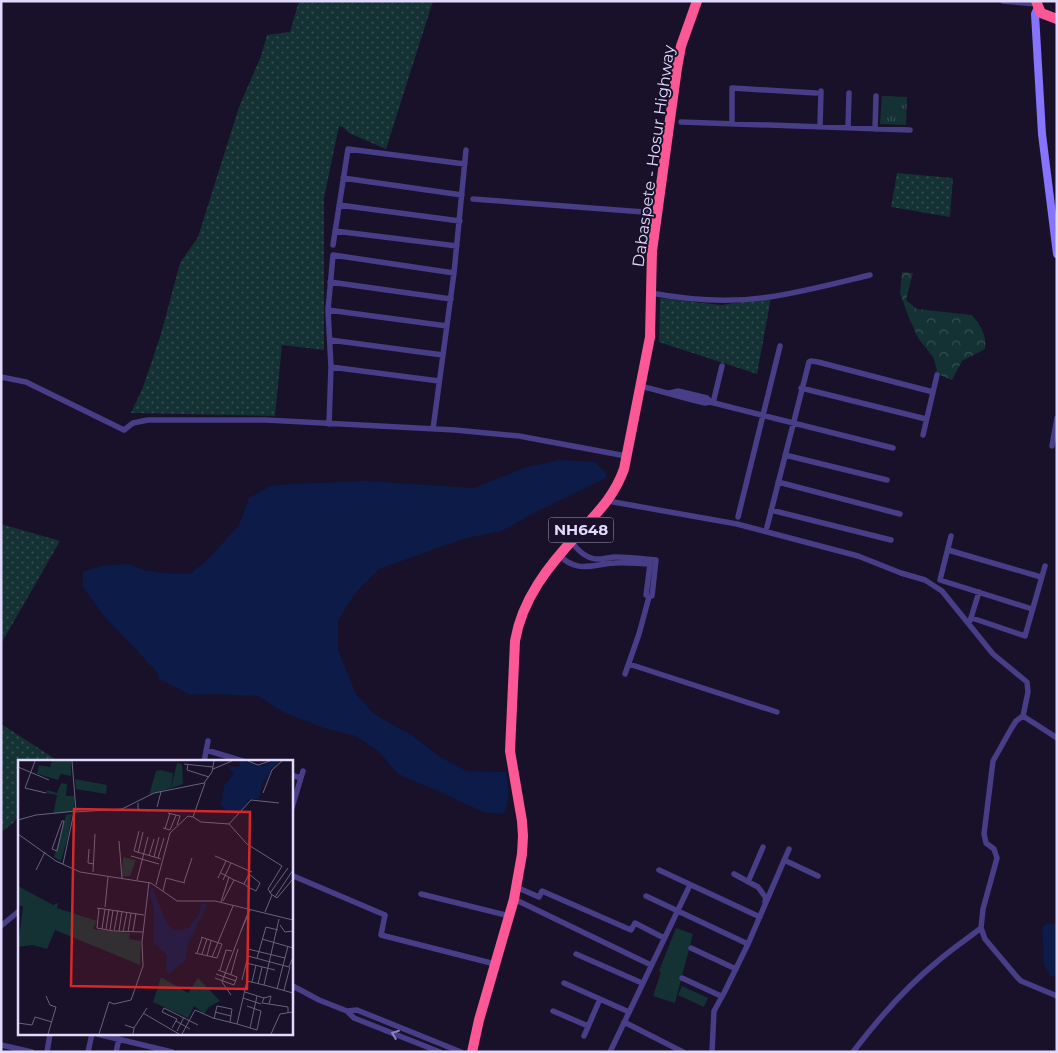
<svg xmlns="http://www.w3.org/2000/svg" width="1058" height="1053" viewBox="0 0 1058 1053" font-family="Montserrat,sans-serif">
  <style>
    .grass { fill: url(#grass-dots) }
    .forest { fill: url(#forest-crowns) }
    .park { fill: url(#park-tufts) }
    .pitch { fill: #143133 }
    .water { fill: #0c1b47 }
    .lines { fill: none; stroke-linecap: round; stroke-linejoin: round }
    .street { stroke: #483d87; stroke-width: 5.5 }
    .secondary { stroke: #8674fc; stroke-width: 8 }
    .highway { stroke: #fb5895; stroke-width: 10 }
    .oneway { stroke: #8d84bd }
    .labels { text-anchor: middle; stroke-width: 4; stroke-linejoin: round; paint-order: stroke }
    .shield { fill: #181129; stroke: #a59ebe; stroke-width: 1 }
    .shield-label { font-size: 15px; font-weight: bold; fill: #e2dafe }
    .street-label { font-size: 16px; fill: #e2dafe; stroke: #181129 }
    .inset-road { fill: none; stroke: #69617e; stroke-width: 1 }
    .view { fill: #d62828; fill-opacity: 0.15; stroke: #d62828; stroke-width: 2.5 }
    .inset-edge { fill: none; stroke: #e2dafe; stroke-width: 2.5 }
  </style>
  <defs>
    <pattern id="grass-dots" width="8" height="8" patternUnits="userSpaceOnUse" patternTransform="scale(1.25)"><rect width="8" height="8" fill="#143133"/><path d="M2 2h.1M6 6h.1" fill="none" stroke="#364e52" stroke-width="1.8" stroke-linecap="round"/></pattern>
    <pattern id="forest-crowns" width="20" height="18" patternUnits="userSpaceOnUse" patternTransform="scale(1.25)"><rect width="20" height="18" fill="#143133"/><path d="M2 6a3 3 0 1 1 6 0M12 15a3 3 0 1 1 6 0" fill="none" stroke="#364e52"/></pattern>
    <pattern id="park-tufts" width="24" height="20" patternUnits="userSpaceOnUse" patternTransform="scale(1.25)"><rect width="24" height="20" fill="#143133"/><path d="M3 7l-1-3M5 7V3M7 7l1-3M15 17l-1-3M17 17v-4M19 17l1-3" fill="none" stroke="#364e52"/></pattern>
  </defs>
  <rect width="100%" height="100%" fill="#181129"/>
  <path class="grass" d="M299 1H433L386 149 349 133 343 127 339 126 324 198V350L282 345 275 416 131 413 143 387 161 334 180 263 198 237 239 107 261 56 267 35 290 32Z
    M897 173 953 178 950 217 891 207Z
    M660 298 721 305 771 298 757 374 659 342Z
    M1 524 60 541 1 644Z
    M1 724 60 762H19V816L12 824 1 832Z"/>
  <path class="forest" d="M902 272 913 273 906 300 917 309 972 315C981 326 987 335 985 349L962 361 952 380 935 373 937 370 933 357 918 338 909 318 900 293Z"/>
  <path class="park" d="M882 96 907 97 906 125 880 124Z"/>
  <path class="pitch" d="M676 928 693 934 675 1003 653 996 661 972 659 971Z
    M682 986 708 998 704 1007 678 995Z"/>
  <path class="water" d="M559 460 595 462 607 474 606 478 532 514 502 531 463 539 379 569 357 591 338 620V650L356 694 374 714 413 736 440 757 467 771 506 772C509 788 510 799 504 814L483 812 440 792 398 774 379 752 356 736 323 728 283 712 258 696 218 694 190 695 159 679 158 673 103 615 83 587V572L101 566 129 564 144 570 172 574H190L208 559 239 525 249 498 270 486 292 484 367 481 474 488 527 467Z
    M1046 924H1057V976H1050L1044 965 1042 928Z"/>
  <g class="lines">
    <path class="street" d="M1003 1 1036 4
      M681 122 910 130
      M732 124V88L816 93
      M820 127 821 91
      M848 128 849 93
      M875 129 876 96
      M343 178 462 195
      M473 199 657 213
      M339 205 460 221
      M335 231 457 246
      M333 245 348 149 465 164
      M330 282 451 299
      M651 293C689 300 730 303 769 297 803 292 837 283 870 275
      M328 310 447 326
      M330 340 443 355
      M331 367 439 381
      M1 377 26 382 124 430 133 423 148 420H266L455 430 519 436 626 456
      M640 386C662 391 683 398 705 403L710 402 893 448
      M801 388 926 419
      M670 393 678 391 707 398 710 402
      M713 403 722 366
      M329 424 331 367 328 310 333 255 454 273
      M433 429 454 273 466 150
      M923 435 937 375
      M1052 446 1057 418
      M785 455 887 480
      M778 482 900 514
      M608 501 737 524 858 556 901 573 925 580 942 591 993 654 1027 682 1028 692 1023 716 1057 738
      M771 510 891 540
      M738 517 780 346
      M767 527 809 362 811 361 818 362 933 392
      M951 536 940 580 1032 609
      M571 541C578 551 587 560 600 559 605 559 610 557 616 557 629 557 643 559 656 560L652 596 649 597 639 634 625 674
      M948 550 1041 577
      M559 555C578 574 592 564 615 563 626 562 639 564 650 564L646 595 649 597
      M972 618 1025 636 1045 566
      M970 621 979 592
      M629 664 777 712
      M1023 716 1016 721 1011 729 993 761 984 834 986 843 994 849 997 858 983 909 981 928 985 939 1017 977 1021 981 1057 996
      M206 750 246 762
      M204 762 208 741
      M291 775 301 778
      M291 811 303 771
      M784 860 818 876
      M659 870 760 917
      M734 874 758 887 766 898 765 902
      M291 875 385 915 381 935 495 964
      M748 882 763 847
      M516 887 539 897 542 891 631 930 635 923 664 938
      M421 894 510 916
      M646 896 748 944
      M514 899 651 965
      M1 926 19 911
      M691 948 736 969
      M576 954 642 983
      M682 978 721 996
      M564 983 629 1012
      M291 985 319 1000 347 1011
      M553 1011 588 1026
      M624 1022 683 1052
      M97 1034 172 1052
      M584 1036 600 999
      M1 1045 32 1052
      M47 1052 50 1034
      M88 1052 92 1034
      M116 1052 119 1039
      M440 1052 354 1018 347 1011 357 1010 461 1052
      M610 1052 690 885
      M712 1052 714 1011 724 993 748 944 789 849
      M853 1052C878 1019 906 987 938 961 952 949 967 939 981 928"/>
    <path class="secondary" d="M1038 7 1035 14 1042 134 1057 254"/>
    <path class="highway" d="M1036 1 1041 13 1057 19
      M472 1052 479 1020 514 899 522 854 523 836 522 821 510 751 515 641C522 599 549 565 578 534 597 513 614 497 624 469L650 337 652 251 677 68 681 46 697 1"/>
  </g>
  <defs><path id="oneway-chevron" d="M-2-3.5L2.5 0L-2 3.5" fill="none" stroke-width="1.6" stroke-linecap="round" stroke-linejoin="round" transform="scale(1.25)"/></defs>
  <use class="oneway" href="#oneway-chevron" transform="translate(395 1034) rotate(-159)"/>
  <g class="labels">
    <rect class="shield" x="548.5" y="517.5" width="65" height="25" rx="4"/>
    <g class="shield-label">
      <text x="581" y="535">NH648</text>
    </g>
    <g class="street-label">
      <text transform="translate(653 156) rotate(-82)" y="6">Dabaspete - Hosur Highway</text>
    </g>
  </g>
  <g transform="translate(18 760)">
    <rect width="275" height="275" fill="#181129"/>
    <path d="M34 1H53V16L43 14 40 20 19 14 21 5 32 7ZM142 10 155 13 153 28 131 35 138 11ZM57 19 89 25 88 34 58 29ZM43 23 49 24 48 36H57L56 52 35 54 39 35 28 33 29 30 39 33ZM54 54 50 76 43 101 36 97 48 55ZM105 97 118 100 112 116H104ZM0 126 35 145 40 143 39 148 79 161 75 169 112 173 111 179 123 181 122 205 37 170 29 189 15 185 0 187 5 147 2 145 0 150ZM143 217 170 233 180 218 202 241 191 247 186 254 176 246 170 258 135 242Z" fill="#143133"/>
    <path d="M159 3 164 4 165 24 153 28Z" fill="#143133"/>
    <path d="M222 1 246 6 254 1H261L245 22 241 38 231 40 224 49 211 54 203 45 206 26 216 13 209 7H221ZM134 126 149 164 157 171 170 168 181 154 183 143 190 144 170 184 167 201 151 214 148 210 149 195 135 182 136 148 131 133Z" fill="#0c1b47"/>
    <path class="inset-road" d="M17 1 7 28 28 33M230 1 240 5 252 1M166 4 195 7M170 4 169 10 191 17M0 7 31 20M195 9 214 1M245 33 254 10 264 1M120 43V49L130 51M139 47 143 32M57 52 104 49 136 33 186 23 194 12 196 1M150 53 162 56 159 65M175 57 183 62 211 64 233 40 261 43M0 60 18 55 58 51 54 1M44 61H46L39 91 34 89ZM211 64 229 84 264 106 250 129 253 134 259 138 275 119M145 68 152 70 158 55M147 69 152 53M121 71 116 91 143 99M0 74 38 101 62 112 133 123 159 141H197L275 160M101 81 104 118M71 89 70 103 76 104M120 93 125 72M113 96 141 104M131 96 136 79M197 96 234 112M136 97 141 77M140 98 146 78M45 104 56 52M18 110 27 92M75 112 77 74M203 113 216 120 226 124 230 127 238 131 242 123 231 114 226 124M200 118 208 101M119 120 130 77M205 120 213 103M166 122 174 98M138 125 152 73 170 56 175 57 187 23M145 131 148 118 167 123M252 133 270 108M257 137 275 110M205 141 216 120M203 142 211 117M87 147 90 117M79 148 126 155M81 148 79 168 95 171M100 150 96 171 125 172M231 150 223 171 232 150M247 152 254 135M262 165 267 172 275 171M84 169 87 149M88 169 91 149M92 170 95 150M101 171 104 151M115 171 118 153M105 172 109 152M110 172 113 153M244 179 275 188M230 189 267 198M177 193 199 198 204 184 183 177M179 193 184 178M184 194 189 179M189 196 193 181M194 197 215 146M239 198 248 167 260 170M228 203 257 210M202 210 208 190 214 191M198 214 218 221M213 214 220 189M197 218 216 225 219 217 200 210M224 220 230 196 271 207 275 197M234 222 238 205M240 224 244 207M246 225 275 233M259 229 270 186M266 230 272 207M227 232 246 238 253 236 251 244 244 243 246 238M213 235 204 222 223 171M28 236 32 245 38 247 30 274M225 238 243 244M251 244 270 247V253M197 252 213 256M125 253 161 274M196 259 199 246 214 249 212 262M158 261 172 269M0 263 14 265 17 257 34 262M219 264 239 270 243 251 229 246M107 265 116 268 115 274M116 268 129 248M154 268 159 259 144 252 146 248 180 265M232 268 239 236M159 271 166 257M81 274 91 242 96 244 113 240 125 206 124 182 131 122M164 274 177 250 195 258 219 264 229 221 246 225 261 159M253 274 262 254 275 252"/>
    <path class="view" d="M56 49 232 52 229 229 53 226Z"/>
    <rect width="275" height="275" class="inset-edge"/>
  </g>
  <rect width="1058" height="1053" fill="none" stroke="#e2dafe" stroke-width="5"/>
</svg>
